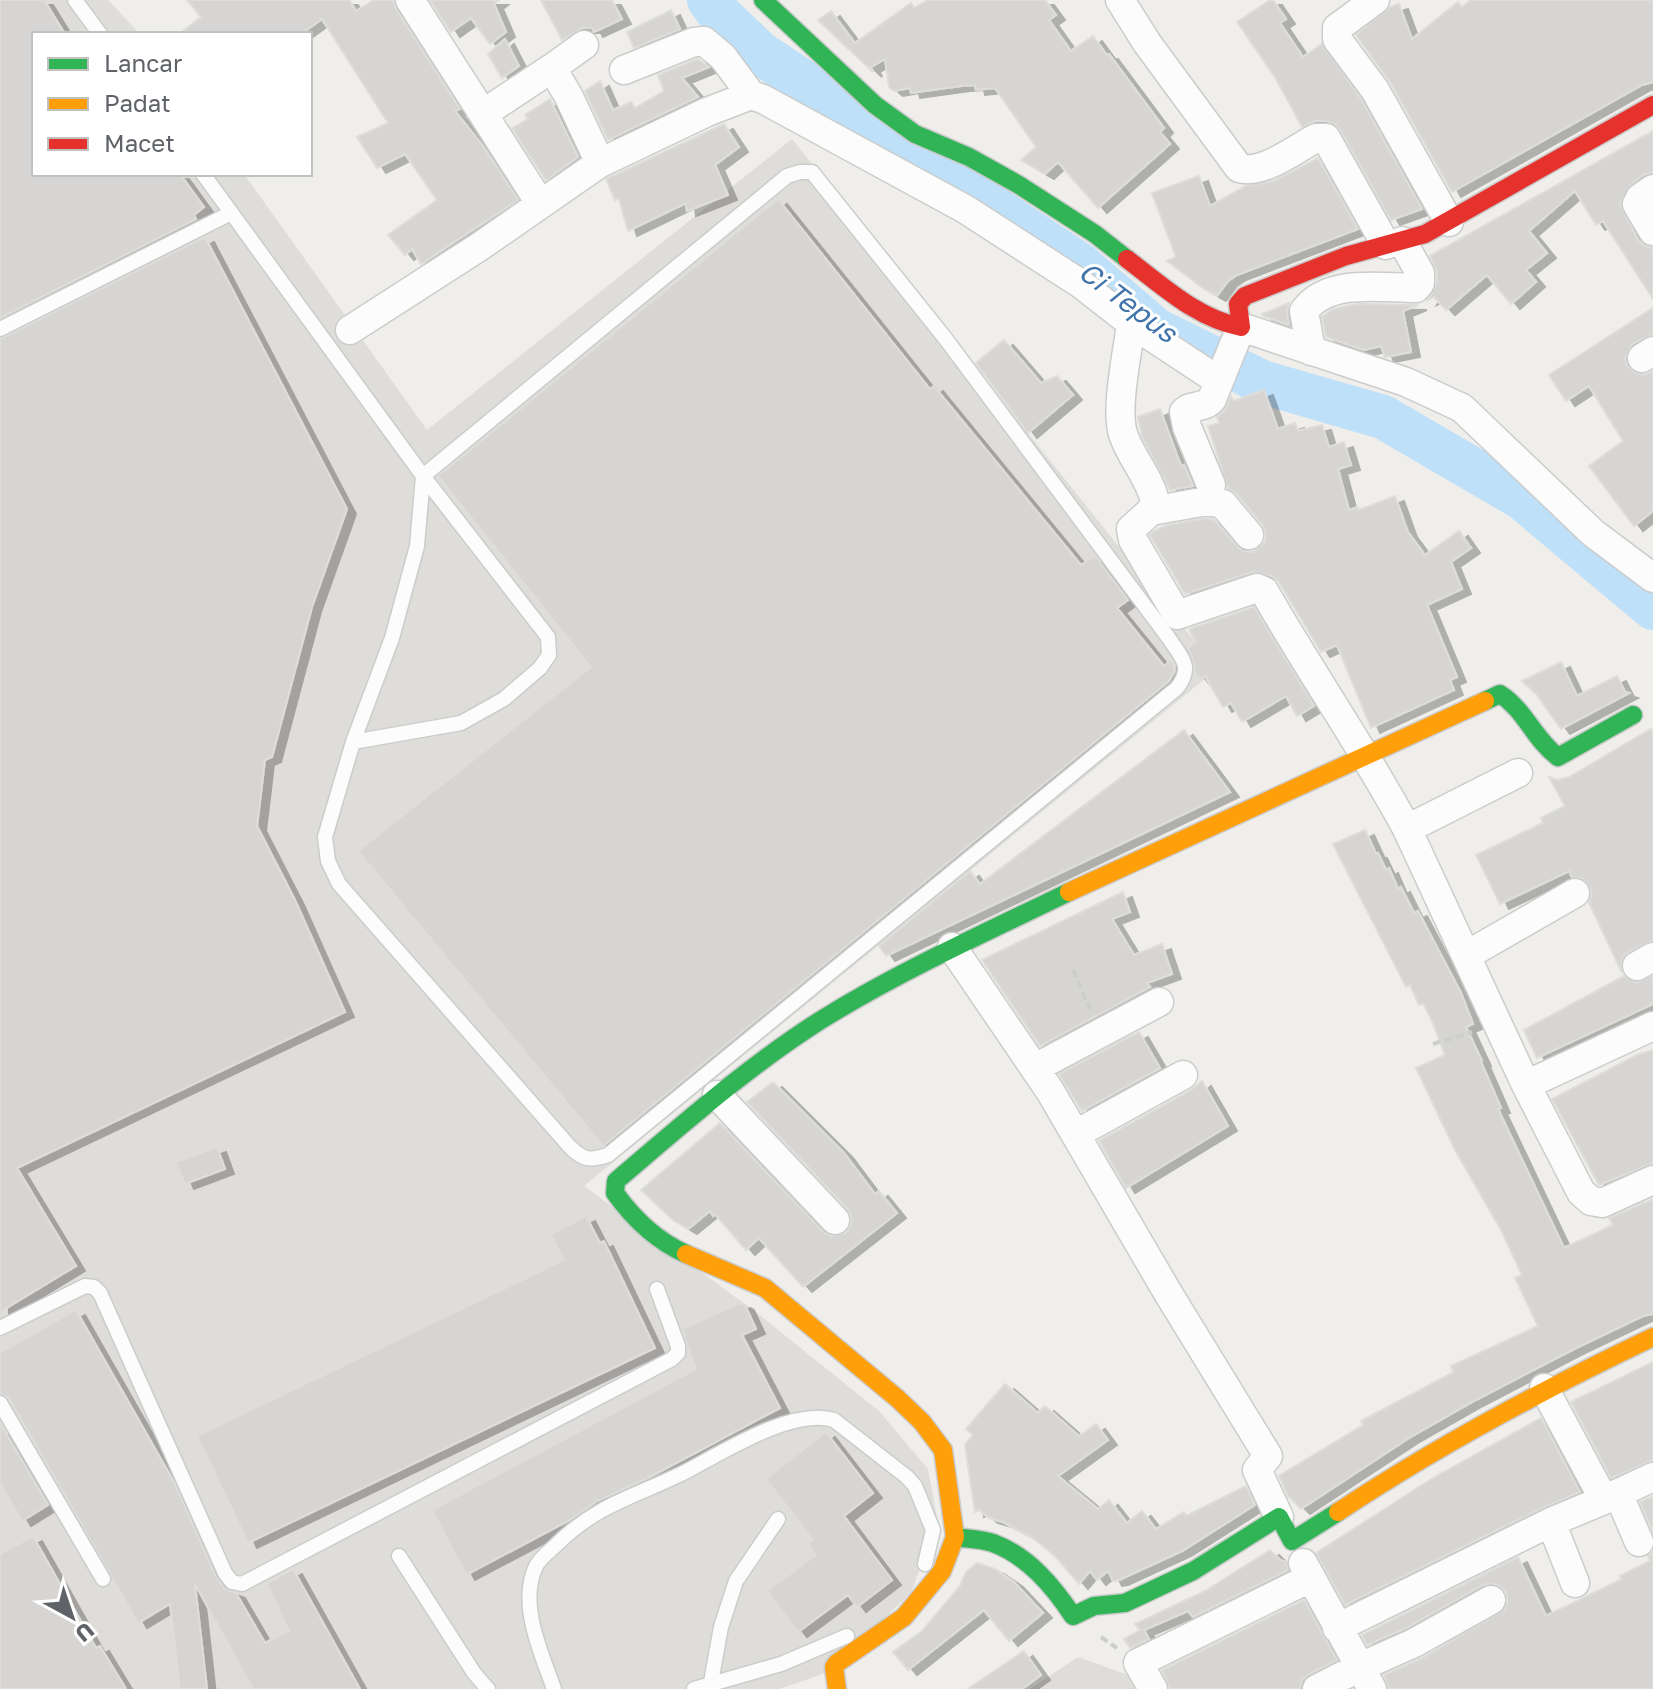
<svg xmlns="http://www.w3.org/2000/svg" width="1653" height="1689" viewBox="0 0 1653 1689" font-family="'Golos Text',sans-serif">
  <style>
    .industrial { fill: #dfddda }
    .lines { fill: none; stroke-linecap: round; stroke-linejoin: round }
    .river { stroke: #bfe0f9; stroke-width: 44 }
    .building { fill: #d6d5d3; stroke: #deddd9; stroke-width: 2; filter: url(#shadow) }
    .lane-casing { stroke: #cbcccc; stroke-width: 17 }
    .street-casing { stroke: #cbcccc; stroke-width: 31 }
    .fast-casing { stroke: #cacacb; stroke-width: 21 }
    .slow-casing { stroke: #cacacb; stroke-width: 21 }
    .jam-casing { stroke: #cacacb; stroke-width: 21 }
    .path { stroke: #cacfcc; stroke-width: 4; stroke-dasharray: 8 4; stroke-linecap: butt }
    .lane { stroke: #fdfcfc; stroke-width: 14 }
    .street { stroke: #fdfcfc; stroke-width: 28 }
    .fast { stroke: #30b455; stroke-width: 18 }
    .slow { stroke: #ff9f0a; stroke-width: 18 }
    .jam { stroke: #e5322d; stroke-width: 18 }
    .labels { text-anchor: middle; stroke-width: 6; stroke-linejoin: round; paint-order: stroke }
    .water-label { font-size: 28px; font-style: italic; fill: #4174aa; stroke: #fff }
  </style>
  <defs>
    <filter id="shadow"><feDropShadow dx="9" dy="5" stdDeviation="0" flood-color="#0004"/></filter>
  </defs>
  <rect width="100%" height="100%" fill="#efeeea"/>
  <path class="industrial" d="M0 0H108L140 34H34V174H244L427 430 792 139 1217 669 584 1186 757 1313 879 1411 928 1469 938 1523 911 1592 831 1671 780 1689H0Z
    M1078 1657 1148 1682 1153 1689H1030Z"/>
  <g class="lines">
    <path class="river" d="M709 0 720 15 760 53 1079 264 1156 330 1262 382 1383 417 1522 498 1653 608"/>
  </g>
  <path class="building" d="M0 0H44L65 34H34V174H180L204 207 194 215 196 219 0 318Z
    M187 0H349L356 11 374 0H393L396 9 460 109 455 111 483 146 518 200 421 264 412 249 405 255 388 235 437 200 405 154 377 168 357 137 388 123 322 19 301 34H179L201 17Z
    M430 0H499L494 4 506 32 490 44 471 18 451 32Z
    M541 0H612L622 19 594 32 592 28H582L562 40Z
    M928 0H1045L1056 15 1049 20 1071 51 1093 36 1107 55 1109 54 1164 128 1160 132 1170 144 1098 208 1058 162 1045 174 1021 160 1036 147 995 88 976 90 975 85 961 86 911 93 910 88 894 91 889 87 885 59 871 67 873 72 818 20 831 11 855 43 911 3 914 8Z
    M1270 0H1273L1286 19 1280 23 1303 57 1322 44 1361 99 1422 209 1391 220 1340 129 1334 123 1326 121H1315L1302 127 1275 77 1237 22Z
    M1471 0H1653V82L1642 85 1452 192 1390 82 1356 35 1390 7 1399 4 1412 39 1458 2 1462 7Z
    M671 10 680 29 634 48 627 32Z
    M505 39 519 66 502 78 488 54Z
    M698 59 709 67 682 78 698 97 608 140 585 91 600 81 613 110 631 102 635 108 664 91 658 75Z
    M550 99 578 157 546 180 512 128 528 119 525 115Z
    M724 124 739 147 715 165 728 195 687 211 686 203 628 231 619 199 615 200 606 179Z
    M1653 131V172L1643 175 1630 185 1620 204 1638 240 1644 245 1653 248V299L1603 221 1596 225 1575 191 1529 231 1547 253 1526 270 1536 282 1511 304 1487 275 1446 310 1434 297 1428 300 1437 283V272L1430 256Z
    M1318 158 1358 229 1237 275 1228 281 1217 296 1204 289 1167 261 1176 257 1152 193 1199 176 1210 206 1246 186 1274 181Z
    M778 199 930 389 934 386 1081 565 1095 556 1128 600 1117 608 1164 666 1172 660 1175 671 1169 681 603 1146 358 851 591 667 438 476Z
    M205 237 347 509 312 607 272 757 265 760 257 826 295 900 345 1012 17 1168 76 1266 0 1312V339Z
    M1289 303 1287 313 1289 325 1263 316 1262 314Z
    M1357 304 1418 305 1403 311 1411 352 1385 357 1381 346 1364 350 1326 337 1322 317 1333 309Z
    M1653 308V334L1632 344 1625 358 1627 366 1635 373 1644 375 1653 371V511L1634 526 1589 466 1623 441 1589 386 1566 401 1549 375Z
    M1004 340 1041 383 1057 376 1073 395 1028 433 976 363Z
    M1264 390 1278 429 1295 423 1298 431 1322 425 1329 447 1344 442 1351 465 1338 469 1349 510 1358 507 1359 510 1395 496 1408 532 1425 555 1459 531 1471 548 1451 562 1462 589 1427 605 1457 677 1450 680 1454 690 1371 728 1337 645 1321 652 1279 582 1272 576 1252 572 1185 594 1150 535 1154 531 1168 525 1207 518 1214 520 1242 551 1253 552 1265 542 1266 533 1262 524 1236 493 1228 488 1208 426 1219 423 1217 417 1224 411 1231 397 1234 401Z
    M1160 409 1181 466 1184 465 1193 486 1170 490 1142 436 1138 417Z
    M1254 607 1314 706 1297 716 1286 696 1242 722 1231 703 1223 707 1205 676 1200 679 1195 672 1193 659 1188 648 1196 642 1189 629Z
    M1561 662 1577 696 1617 676 1625 692 1629 693 1561 729 1536 694 1522 681Z
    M1651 729 1653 733V940L1628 952 1622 958 1621 971 1589 903 1592 892 1584 879 1572 877 1569 871 1500 904 1476 855 1543 823 1541 818 1565 806 1549 777 1557 780 1569 777Z
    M1184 730 1230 792 886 956 879 946 970 871 980 884Z
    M1365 830 1376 854 1378 853 1386 870 1389 868 1398 889 1401 887 1414 913 1418 911 1461 993 1473 1024 1466 1027 1482 1061 1481 1062 1501 1108 1498 1109 1564 1248 1613 1225 1609 1218 1653 1199V1314L1643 1316 1576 1348 1474 1401 1409 1438 1301 1509 1288 1496 1279 1476 1363 1425 1361 1421 1454 1372 1451 1366 1538 1326 1515 1278 1522 1275 1501 1230 1455 1150 1416 1068 1445 1055 1432 1021 1423 1003 1419 1005 1410 985 1406 987 1333 844Z
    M1123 892 1130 912 1112 919 1134 955 1162 944 1172 974 1147 983 1150 987 1040 1046 982 960Z
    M1653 976V1004L1537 1058 1524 1030 1624 976 1636 983Z
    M1139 1032 1160 1068 1082 1111 1059 1074Z
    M1653 1050V1163L1599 1185 1552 1099 1637 1055Z
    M1202 1081 1228 1126 1126 1188 1099 1141 1191 1090Z
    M773 1082 844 1153 875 1194 879 1191 897 1213 803 1287 759 1238 746 1250 715 1214 713 1216 710 1211 688 1229 673 1220 641 1190 720 1123 823 1232 831 1236 846 1233 851 1224V1215L847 1208 747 1102Z
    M217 1147 225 1169 185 1184 176 1162Z
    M586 1216 600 1243 604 1241 655 1348 248 1543 197 1436 564 1260 551 1234Z
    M741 1303 745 1305 756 1329 742 1335 780 1408 650 1477 597 1501 570 1520 466 1575 432 1510 696 1369 682 1329Z
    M76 1310 174 1482 216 1577 225 1589 236 1593 265 1643 289 1631 267 1584 293 1569 360 1689H253L195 1584 207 1689H180L170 1604 138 1623 9 1398 0 1393V1353Z
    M1653 1362V1460L1611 1478 1571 1402Z
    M1005 1384 1038 1413 1045 1406 1079 1436 1096 1424 1108 1440 1058 1476 1098 1509 1109 1500 1127 1523 1142 1511 1156 1529 1184 1512 1186 1516 1246 1486 1255 1505 1182 1551 1119 1580 1113 1581 1108 1571 1097 1580 1090 1571 1079 1584 1056 1557 1032 1537 1003 1522 989 1518 979 1510 975 1512 965 1445 973 1435 966 1429Z
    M1541 1418 1580 1492 1544 1507 1345 1605 1316 1553 1433 1478Z
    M0 1423 48 1505 22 1521 0 1483Z
    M826 1432 873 1493 844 1516 892 1580 857 1607 848 1595 798 1632 767 1591 816 1555 808 1543 813 1540 766 1479Z
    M1653 1496V1532L1640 1502Z
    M33 1536 96 1648 100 1646 126 1689H0V1554Z
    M1270 1550 1280 1560 1286 1562 1288 1570 1193 1617 1188 1611 1144 1630 1149 1639 1130 1648 1124 1639 1140 1630 1135 1624 1205 1591Z
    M1653 1552V1689H1389L1384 1675 1422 1658 1505 1609 1508 1601 1506 1592 1500 1586 1492 1583 1483 1585 1406 1628 1367 1645 1362 1635 1518 1557 1546 1616 1622 1579 1620 1576 1650 1561 1648 1556Z
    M977 1563 995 1569 1014 1582 1043 1613 1009 1641 984 1610 908 1670 893 1652 921 1632 960 1586 966 1572Z
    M1304 1600 1337 1660 1309 1674 1302 1680 1300 1689H1170L1162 1670Z
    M1024 1651 1041 1675 1022 1689H968Z"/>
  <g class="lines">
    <defs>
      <path id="lane" d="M75 0 100 34
        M800 172H812L945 338 1168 637C1181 657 1194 666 1177 688L608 1155C590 1161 583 1160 570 1147L339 884 328 861 325 837 353 742 392 638 417 546 423 476 787 176Z
        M203 174 423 476 548 637 549 655 540 668 504 699 461 723 353 742
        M0 329 231 213
        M0 1328 85 1286 94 1287 100 1293 225 1573 232 1582 242 1584 672 1359 678 1353V1346L657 1289
        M0 1403 103 1579
        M399 1556 474 1673 488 1689
        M711 1682 721 1627 736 1581 778 1519
        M554 1689C541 1652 518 1604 536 1566 540 1558 550 1551 557 1544 598 1504 634 1497 683 1473 720 1454 792 1407 834 1420L907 1477 915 1486 933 1530 925 1564
        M694 1689 781 1664 847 1636"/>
      <path id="street" d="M410 0 540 203
        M1120 0 1147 43 1239 168C1263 175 1295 149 1316 138H1326L1386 245
        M1375 0 1337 28V39L1375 90 1449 222
        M552 68 584 45
        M624 70 694 42 704 41 723 57 751 95
        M484 113 552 68 569 97 600 163
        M1653 189 1640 198 1637 204 1653 231
        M1131 323C1128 352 1115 407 1123 434 1131 458 1149 476 1155 501L1151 511 1131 529 1133 540 1177 615 1257 588 1264 591C1310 672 1363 747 1407 829
        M350 330 479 247 600 163 707 112 751 95 763 99 965 209 1081 284 1131 323 1219 381
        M1311 351 1304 311C1328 278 1380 288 1416 288L1420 283V273L1402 241
        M1642 358 1653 351
        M1211 485 1187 427 1184 412C1191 404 1204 409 1212 399L1241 327 1406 382 1462 408 1593 533 1653 578
        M1151 511 1207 501 1223 504 1249 535
        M1518 773 1407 829 1526 1085 1581 1192 1591 1201 1602 1203 1653 1180
        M952 947 1050 1091 1168 1293 1268 1456 1257 1470 1279 1517
        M1467 955 1575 893
        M1637 966 1653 957
        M1035 1068 1159 1002
        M1526 1085 1653 1026
        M717 1095 835 1220
        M1076 1134 1183 1075
        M1544 1388 1604 1500 1653 1477
        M1618 1493 1639 1542
        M1551 1522 1575 1583
        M1303 1563 1360 1667 1317 1689
        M1337 1628 1551 1522 1604 1500
        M1153 1689 1138 1663 1310 1578
        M1372 1689 1360 1667 1414 1643 1491 1600"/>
      <path id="fast" d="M763 0 875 105 915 134 969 157 1019 185 1095 234 1127 259
        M1485 701 1500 694C1525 710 1534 739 1558 757L1633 715
        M686 1254C657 1241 633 1218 615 1193L616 1181C682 1125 747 1067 821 1020 900 971 985 933 1069 892
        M955 1537C968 1539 981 1539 993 1543 1028 1556 1053 1586 1073 1616L1094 1606 1125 1603 1193 1571 1279 1517 1292 1541 1338 1512"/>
      <path id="slow" d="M1069 892 1485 701
        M686 1254 765 1288 898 1399 922 1422 943 1450 955 1537 942 1571 904 1617 837 1663 834 1667 837 1689
        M1338 1512C1439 1445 1544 1389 1653 1337"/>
      <path id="jam" d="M1127 259C1163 286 1196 318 1241 327L1238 304 1245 296 1346 256 1425 234 1653 105"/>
    </defs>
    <use href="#lane" class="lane-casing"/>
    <use href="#street" class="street-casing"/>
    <use href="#fast" class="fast-casing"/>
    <use href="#slow" class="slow-casing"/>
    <use href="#jam" class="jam-casing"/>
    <path class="path" d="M1073 970 1090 1009
      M1433 1044 1472 1032
      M1101 1637 1117 1648"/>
    <use href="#lane" class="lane"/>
    <use href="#street" class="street"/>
    <use href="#fast" class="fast"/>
    <use href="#slow" class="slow"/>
    <use href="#jam" class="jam"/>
  </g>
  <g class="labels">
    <g class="water-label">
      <text transform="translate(1128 302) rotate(37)" y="10">Ci Tepus</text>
    </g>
  </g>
  <rect x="32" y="32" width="280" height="144" fill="#ffffff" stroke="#bfc1c3" stroke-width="2"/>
  <rect x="48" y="58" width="40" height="12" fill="#30b455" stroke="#bfc1c3" stroke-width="2"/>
  <text x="104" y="72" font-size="24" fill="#5f6368">Lancar</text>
  <rect x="48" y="98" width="40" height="12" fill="#ff9f0a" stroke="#bfc1c3" stroke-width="2"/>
  <text x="104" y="112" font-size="24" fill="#5f6368">Padat</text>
  <rect x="48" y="138" width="40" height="12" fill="#e5322d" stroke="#bfc1c3" stroke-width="2"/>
  <text x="104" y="152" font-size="24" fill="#5f6368">Macet</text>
  <g transform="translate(72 1617) rotate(140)" stroke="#ffffff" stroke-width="6" paint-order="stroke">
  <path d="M0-6L14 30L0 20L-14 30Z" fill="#5f6368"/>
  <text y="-12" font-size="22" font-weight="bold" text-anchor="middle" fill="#5f6368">U</text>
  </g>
</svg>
